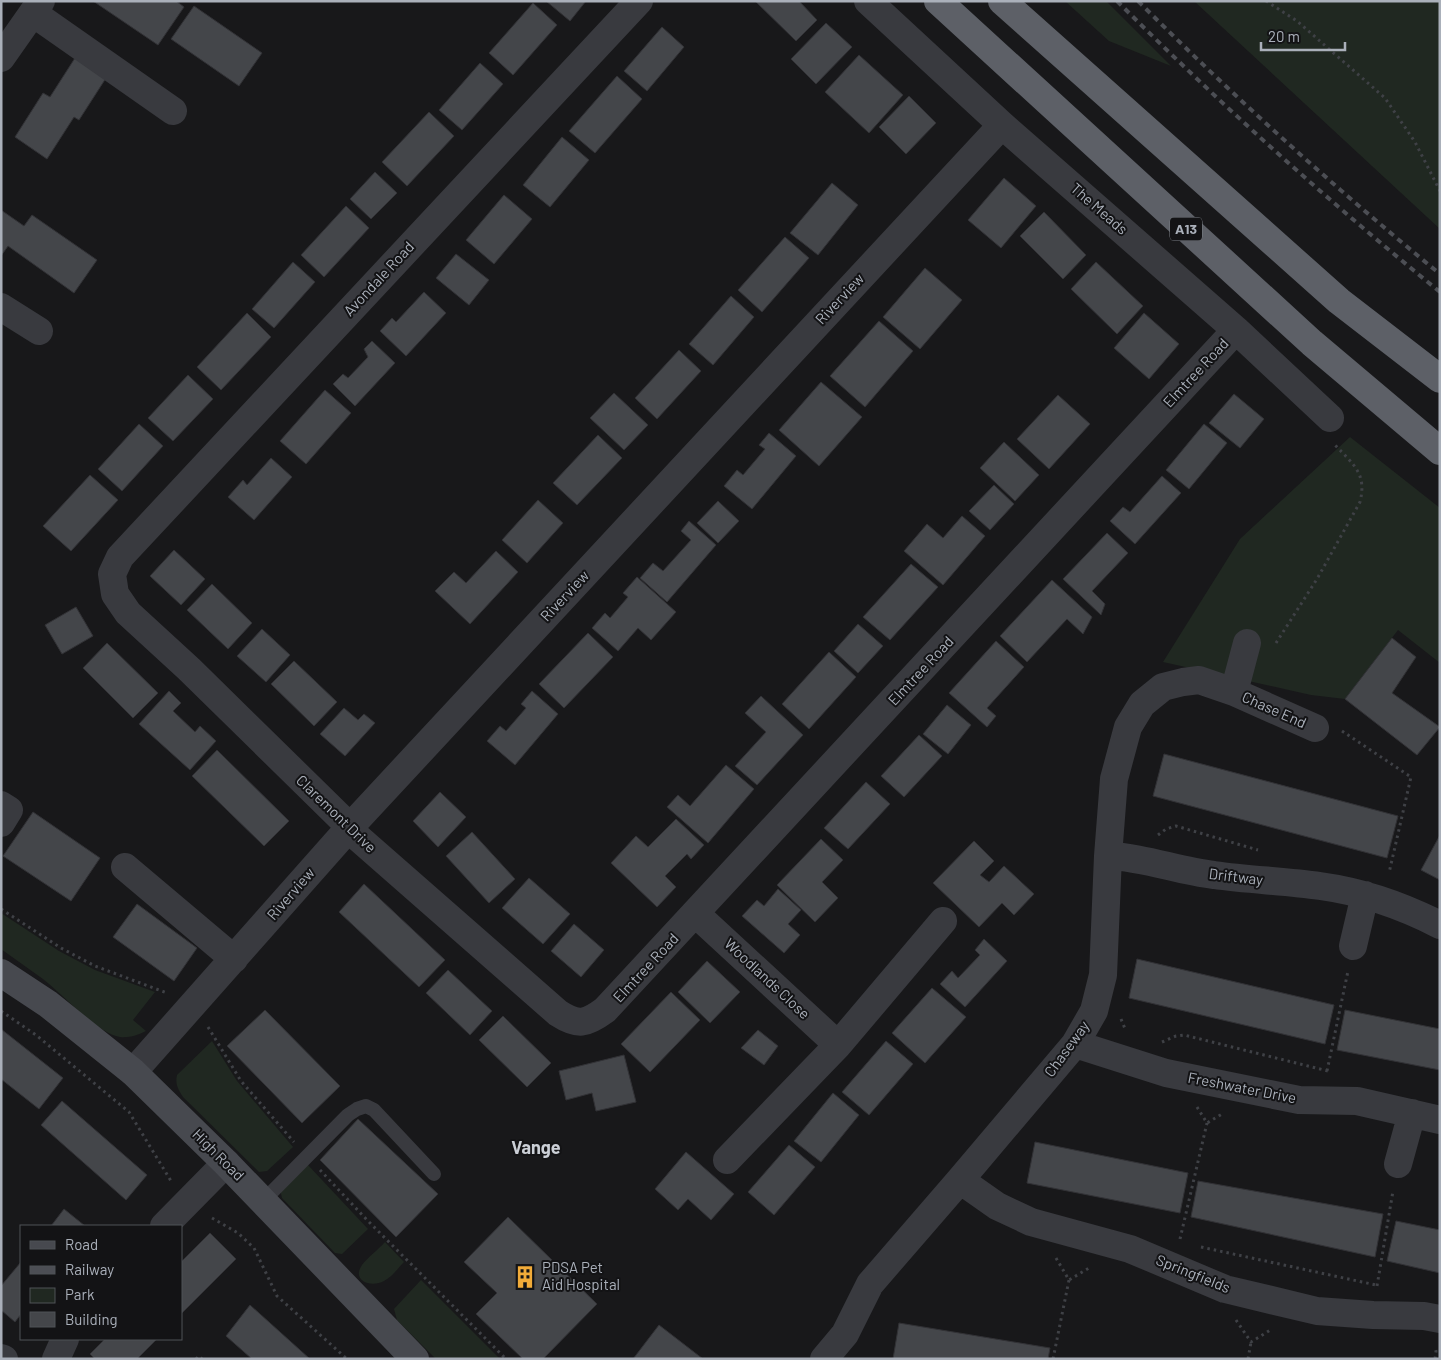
<svg xmlns="http://www.w3.org/2000/svg" width="1441" height="1360" viewBox="0 0 1441 1360" font-family="Barlow,sans-serif">
  <style>
    .green { fill: #202821 }
    .building { fill: #44464a; stroke: #323236 }
    .lines { fill: none; stroke-linecap: round; stroke-linejoin: round }
    .path { stroke: #3f4146; stroke-width: 3; stroke-dasharray: 2.5 4; stroke-linecap: butt }
    .service { stroke: #393a3f; stroke-width: 14 }
    .minor { stroke: #393a3f; stroke-width: 28 }
    .secondary { stroke: #47494f; stroke-width: 28 }
    .trunk { stroke: #5d6067; stroke-width: 28 }
    .rail { stroke: #4c4e54; stroke-width: 4; stroke-dasharray: 6 5; stroke-linecap: butt }
    .labels { text-anchor: middle; stroke-width: 4; stroke-linejoin: round; paint-order: stroke }
    .shield { fill: #131315; stroke: #7d8188; stroke-width: 1 }
    .shield-label { font-size: 14px; font-weight: bold; fill: #aab0ba }
    .street-label { font-size: 15px; fill: #aab0ba; stroke: #131315 }
    .poi-label { font-size: 15px; fill: #aab0ba; stroke: #131315; text-anchor: start }
    .quarter-label { font-size: 18px; font-weight: bold; fill: #cbcfd6; stroke: #131315 }
  </style>
  <rect width="100%" height="100%" fill="#18181a"/>
  <path class="green" d="M1065 1H1106L1171 66 1109 41Z
    M1194 1H1440V229Z
    M1350 437 1440 508V663L1398 630 1345 699 1311 695 1163 662 1240 539Z
    M1 913 59 951 95 970 155 992 133 1020 146 1031C138 1035 129 1038 120 1037 96 1033 63 994 43 979 29 969 15 959 1 949Z
    M212 1041 237 1081 293 1147 267 1171 259 1172 183 1097C178 1089 175 1084 177 1075Z
    M307 1164 368 1229 342 1254 335 1253 282 1198 280 1189Z
    M385 1242 404 1262C398 1268 392 1277 384 1281 371 1288 351 1281 362 1265 368 1257 378 1250 385 1242Z
    M421 1280 500 1359H436L397 1320 394 1309Z"/>
  <path class="building" d="M93 1H176L184 7 158 45Z
    M546 1H586L570 21Z
    M755 1H799L817 20 796 41Z
    M533 3 557 25 513 75 489 53Z
    M194 6 262 53 239 86 171 39Z
    M826 23 852 47 816 84 791 59Z
    M662 27 684 47 647 91 624 71Z
    M859 55 903 95 869 133 825 92Z
    M75 58 106 78 79 120 74 117 47 159 15 137 43 93 50 97Z
    M480 63 503 84 462 130 439 110Z
    M617 76 642 99 595 153 569 131Z
    M909 96 936 123 906 154 879 127Z
    M429 112 454 136 407 186 382 162Z
    M562 137 589 160 550 207 523 185Z
    M375 172 397 193 371 219 350 199Z
    M1004 178 1036 206 1001 248 968 220Z
    M832 183 858 205 818 255 790 233Z
    M504 195 532 219 494 264 466 240Z
    M346 206 369 228 324 277 301 255Z
    M1 210 24 226 32 215 97 260 74 293 8 246 1 256Z
    M1044 212 1086 255 1063 279 1020 236Z
    M785 237 809 258 762 312 738 290Z
    M456 254 489 280 469 305 436 278Z
    M293 262 315 282 274 328 252 309Z
    M1096 262 1143 306 1117 334 1071 289Z
    M925 268 962 300 920 349 883 317Z
    M424 292 446 313 406 356 380 331 392 318 396 322Z
    M731 296 754 317 713 365 689 344Z
    M247 313 271 337 221 390 197 367Z
    M1144 313 1179 344 1149 379 1114 348Z
    M879 321 913 351 865 407 830 376Z
    M372 341 395 363 355 406 333 384 343 374 348 378 368 357 364 349Z
    M679 350 701 371 657 419 635 398Z
    M188 375 213 399 173 441 148 418Z
    M821 382 862 417 819 466 779 430Z
    M325 390 351 413 306 464 280 441Z
    M614 393 648 425 624 450 590 418Z
    M1234 394 1264 419 1240 448 1209 423Z
    M1058 395 1090 424 1049 469 1017 439Z
    M139 424 163 446 122 491 98 469Z
    M1204 424 1227 443 1189 489 1166 470Z
    M769 433 796 456 752 509 724 486 737 470 743 475 765 449 759 445Z
    M598 435 622 458 577 505 553 483Z
    M1004 442 1039 475 1015 501 980 468Z
    M271 458 292 477 254 520 228 497 243 480 247 485Z
    M90 475 118 500 71 551 43 526Z
    M1162 476 1181 493 1135 544 1110 521 1123 507 1130 512Z
    M994 485 1014 504 990 530 969 511Z
    M538 500 563 523 527 563 502 540Z
    M718 501 739 521 718 543 697 523Z
    M962 516 985 536 943 585 904 551 927 524 943 538Z
    M689 521 716 545 667 602 640 578 653 563 663 571 691 540 681 531Z
    M1107 533 1128 553 1092 591 1105 604 1101 615 1063 579Z
    M174 550 205 579 181 605 150 576Z
    M496 551 518 572 470 624 435 591 454 572 466 583Z
    M911 564 938 587 890 640 863 617Z
    M637 577 676 612 651 640 638 628 618 651 592 628 605 613 610 618 628 597 623 593Z
    M1052 580 1092 617 1083 634 1067 619 1027 662 1000 636Z
    M212 584 252 623 228 649 187 610Z
    M76 607 93 636 62 654 45 625Z
    M858 624 883 646 858 673 834 651Z
    M262 629 290 655 266 682 237 656Z
    M588 633 613 657 564 708 539 684Z
    M1392 638 1416 657 1392 693 1440 727 1417 755 1345 699Z
    M996 641 1024 667 987 708 996 716 987 727 949 693Z
    M107 643 158 693 133 718 83 668Z
    M829 652 856 677 809 729 782 704Z
    M294 661 337 702 314 726 271 684Z
    M169 691 181 703 173 711 195 732 200 726 216 741 190 770 139 724Z
    M532 691 558 714 515 765 487 741 500 726 506 731 526 708 521 704Z
    M761 696 803 735 757 785 735 766 766 732 745 713Z
    M947 705 971 725 948 754 923 734Z
    M344 708 358 720 364 714 375 723 345 756 320 734Z
    M919 735 942 756 904 797 881 776Z
    M217 750 289 821 264 846 192 776Z
    M1164 754 1398 816 1387 858 1153 796Z
    M726 765 754 789 708 843 667 807 678 795 690 806Z
    M866 782 890 804 848 849 824 828Z
    M440 792 466 817 438 847 413 821Z
    M33 812 100 858 71 901 3 856Z
    M676 819 704 845 691 859 687 854 665 876 676 887 657 907 611 863 636 836 648 847Z
    M472 832 515 879 489 903 446 856Z
    M1440 835V880L1421 870Z
    M821 839 843 860 822 882 838 898 815 922 777 885Z
    M974 841 994 861 980 875 989 882 1004 866 1034 894 1014 915 1002 903 979 927 933 883Z
    M529 878 570 914 543 944 502 908Z
    M364 884 445 960 419 987 339 912Z
    M778 889 801 910 788 924 800 935 784 953 742 916 757 900 764 906Z
    M137 904 197 948 174 981 113 937Z
    M574 924 604 950 581 977 551 951Z
    M984 939 1007 961 965 1007 940 984 952 971 958 978 980 955 975 950Z
    M1137 959 1334 1005 1325 1044 1129 998Z
    M707 961 740 992 710 1023 678 992Z
    M448 970 492 1011 470 1035 426 993Z
    M932 988 966 1017 925 1063 892 1033Z
    M671 992 700 1020 650 1072 621 1044Z
    M265 1010 340 1086 302 1123 227 1046Z
    M1345 1010 1440 1029V1070L1337 1050Z
    M503 1016 551 1063 527 1087 479 1040Z
    M1 1029 63 1078 39 1109 1 1079Z
    M758 1030 778 1046 764 1065 741 1048Z
    M886 1041 913 1064 869 1115 842 1092Z
    M624 1055 636 1102 596 1111 592 1093 566 1100 559 1071Z
    M833 1093 859 1115 821 1162 794 1141Z
    M62 1101 147 1175 126 1200 41 1125Z
    M358 1119 438 1194 396 1237 320 1160Z
    M1035 1142 1188 1173 1180 1213 1027 1183Z
    M789 1145 815 1167 774 1215 748 1192Z
    M686 1152 734 1194 711 1220 688 1199 678 1210 655 1189Z
    M1198 1181 1383 1214 1375 1257 1191 1217Z
    M64 1209 85 1226H51Z
    M508 1217 597 1304 543 1359H523L476 1314 497 1293 464 1262Z
    M1396 1221 1440 1230V1273L1387 1261Z
    M210 1233 236 1259 181 1314V1262Z
    M21 1262V1314L15 1322 1 1310V1286Z
    M250 1305 310 1359H252L226 1336Z
    M899 1323 1050 1348 1048 1359H893Z
    M659 1325 703 1359H633Z
    M105 1339H157L137 1359H95L90 1354Z"/>
  <g class="lines">
    <path class="path" d="M1266 1 1297 21 1385 98 1415 142 1440 191
      M1276 643 1317 579 1360 502C1367 474 1354 465 1335 445
      M1342 731 1411 777 1389 873
      M1158 835 1166 829 1176 826 1258 850
      M1 909 61 948 95 966 167 993
      M1 1011 36 1035 129 1112 171 1181
      M1121 1019 1126 1031
      M208 1027 241 1081 294 1142
      M1162 1042 1176 1036 1184 1035 1328 1071
      M1327 1071 1348 971
      M1197 1107 1207 1123 1222 1114
      M320 1170 368 1221 506 1359
      M212 1218 238 1233 254 1248 277 1296 347 1359
      M1180 1239 1207 1123
      M1201 1247 1376 1285
      M1056 1258 1069 1280 1089 1268
      M1377 1286 1393 1191
      M1236 1320 1251 1342 1272 1329
      M196 1359 199 1356 202 1359
      M1053 1359 1069 1280
      M1248 1359 1251 1342
      M1435 1359 1436 1351 1435 1347"/>
    <path class="service" d="M263 1201 348 1115 357 1109 366 1106 374 1110 434 1174"/>
    <path class="minor" d="M639 1 120 557 112 574 115 594 128 613 189 669 350 827 355 835 558 1013C578 1026 586 1024 605 1010L1236 330
      M868 1 1002 125 1236 330 1330 418
      M33 13 173 111
      M1 58 41 1
      M1 307 39 331
      M1234 692 1247 643
      M1 805 9 810 1 823
      M1108 856C1144 857 1178 871 1214 875 1249 880 1285 881 1320 886 1364 892 1401 905 1440 925
      M125 867 234 959
      M696 914 838 1045
      M1353 946 1365 895
      M1075 1044 1166 1073 1299 1100 1357 1101 1440 1120
      M133 1072 350 827 1002 125
      M727 1160 838 1045 943 921
      M1398 1164 1412 1113
      M960 1180 997 1206 1031 1222 1130 1249 1225 1289 1317 1311 1373 1315 1424 1316 1440 1319
      M164 1226 226 1163
      M1 1358 4 1359
      M56 1359 65 1339
      M824 1359 845 1334 870 1284 960 1180 1075 1044 1094 1011 1103 975 1108 856 1114 779 1128 727 1142 704 1163 687 1183 682 1199 680 1234 692 1315 728"/>
    <path class="secondary" d="M1 973 48 1004 133 1072 226 1163 415 1359"/>
    <path class="trunk" d="M938 1 1312 343 1440 451
      M1002 1 1339 301 1440 379"/>
    <path class="rail" d="M1117 1C1220 104 1328 201 1440 292
      M1138 1C1234 97 1335 188 1440 274"/>
  </g>
  <defs>
    <symbol id="building-bare" viewBox="-9 -9 18 18"><path d="M-4-6H4V6H1V3H-1V6H-4ZM-2.5-4.3h1.7v1.8h-1.7ZM.8-4.3h1.7v1.8H.8ZM-2.5-1h1.7V.8h-1.7ZM.8-1h1.7V.8H.8Z" fill="#f1ab39" stroke="#131315" stroke-width="2.5" paint-order="stroke"/></symbol>
  </defs>
  <g fill-rule="evenodd">
    <use href="#building-bare" x="509" y="1261" width="32" height="32"/>
  </g>
  <g class="labels">
    <rect class="shield" x="1170" y="217.5" width="32" height="23" rx="4"/>
    <g class="shield-label">
      <text x="1186" y="234">A13</text>
    </g>
    <g class="street-label">
      <text transform="translate(1099 209) rotate(41)" y="5">The Meads</text>
      <text transform="translate(379 279) rotate(-47)" y="5">Avondale Road</text>
      <text transform="translate(840 299) rotate(-47)" y="5">Riverview</text>
      <text transform="translate(1196 373) rotate(-47)" y="5">Elmtree Road</text>
      <text transform="translate(565 596) rotate(-47)" y="5">Riverview</text>
      <text transform="translate(921 671) rotate(-47)" y="5">Elmtree Road</text>
      <text transform="translate(1274 710) rotate(24)" y="5">Chase End</text>
      <text transform="translate(336 814) rotate(44)" y="5">Claremont Drive</text>
      <text transform="translate(1236 877) rotate(7)" y="5">Driftway</text>
      <text transform="translate(291 894) rotate(-49)" y="5">Riverview</text>
      <text transform="translate(646 968) rotate(-47)" y="5">Elmtree Road</text>
      <text transform="translate(767 979) rotate(43)" y="5">Woodlands Close</text>
      <text transform="translate(1067 1049) rotate(-54)" y="5">Chaseway</text>
      <text transform="translate(1242 1088) rotate(11)" y="5">Freshwater Drive</text>
      <text transform="translate(218 1155) rotate(45)" y="5">High Road</text>
      <text transform="translate(1193 1274) rotate(22)" y="5">Springfields</text>
    </g>
    <g class="poi-label">
      <text x="542" y="1273">PDSA Pet<tspan x="542" dy="17">Aid Hospital</tspan></text>
    </g>
    <g class="quarter-label">
      <text x="536" y="1154">Vange</text>
    </g>
  </g>
  <rect width="1441" height="1360" fill="none" stroke="#aab0ba" stroke-width="5"/>
  <rect x="20" y="1225" width="162" height="115" fill="#131315" stroke="#4f5257"/>
  <rect x="30" y="1241" width="25" height="8" fill="#47494f" stroke="#4f5257"/>
  <text x="65" y="1250" font-size="15" fill="#aab0ba">Road</text>
  <rect x="30" y="1266" width="25" height="8" fill="#4c4e54" stroke="#4f5257"/>
  <text x="65" y="1275" font-size="15" fill="#aab0ba">Railway</text>
  <rect x="30" y="1288" width="25" height="15" fill="#202821" stroke="#4f5257"/>
  <text x="65" y="1300" font-size="15" fill="#aab0ba">Park</text>
  <rect x="30" y="1312" width="25" height="15" fill="#44464a" stroke="#4f5257"/>
  <text x="65" y="1325" font-size="15" fill="#aab0ba">Building</text>
  <path d="M1261 42v8h84v-8" fill="none" stroke="#aab0ba" stroke-width="2.5"/>
  <text x="1268" y="42" font-size="15" fill="#aab0ba" stroke="#131315" stroke-width="4" paint-order="stroke">20 m</text>
</svg>
